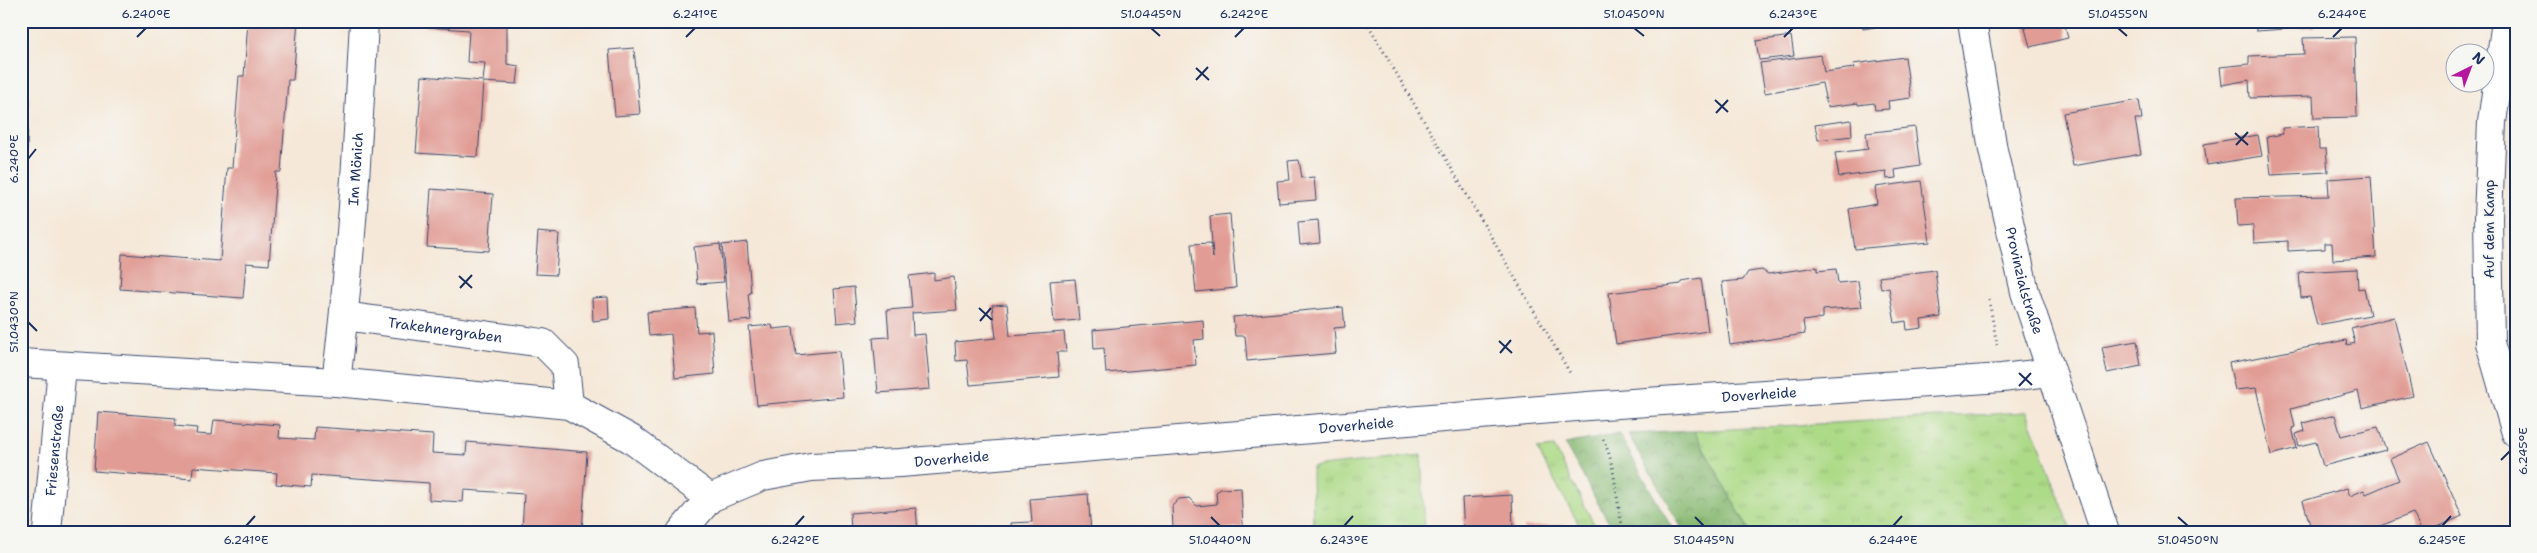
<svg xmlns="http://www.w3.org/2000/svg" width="2537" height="553" viewBox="0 0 2537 553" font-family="'Shantell Sans',sans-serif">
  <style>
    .grass { fill: url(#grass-tufts); stroke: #648472 }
    .forest { fill: url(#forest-crowns); stroke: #527469 }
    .building { fill: #e19d95 }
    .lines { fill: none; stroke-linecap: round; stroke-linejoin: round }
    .minor-casing { stroke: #3c4b70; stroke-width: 30 }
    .major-casing { stroke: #3c4b70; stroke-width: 30 }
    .path { stroke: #3c4b70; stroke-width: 3; stroke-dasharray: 1 4; stroke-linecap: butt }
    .minor { stroke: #fff; stroke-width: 28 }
    .major { stroke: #fff; stroke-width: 28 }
    .ticks { fill: none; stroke: #1b2f5e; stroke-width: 2 }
    .labels { text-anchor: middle; stroke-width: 4; stroke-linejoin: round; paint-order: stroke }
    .street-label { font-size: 14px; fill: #1b2f5e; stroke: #f6f6f2 }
    .neatline { fill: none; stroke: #1b2f5e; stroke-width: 2 }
    .ticks-label { font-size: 12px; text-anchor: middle; fill: #1b2f5e }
  </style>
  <defs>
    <pattern id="grass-tufts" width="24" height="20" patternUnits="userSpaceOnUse" patternTransform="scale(1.25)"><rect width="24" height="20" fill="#adda87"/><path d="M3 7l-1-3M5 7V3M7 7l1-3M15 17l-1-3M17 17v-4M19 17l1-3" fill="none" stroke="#94bb77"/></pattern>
    <pattern id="forest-crowns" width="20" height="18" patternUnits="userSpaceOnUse" patternTransform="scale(1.25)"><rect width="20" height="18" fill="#8aba74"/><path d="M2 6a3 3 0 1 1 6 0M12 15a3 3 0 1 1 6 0" fill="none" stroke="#709862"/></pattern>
  </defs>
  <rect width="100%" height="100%" fill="#f6f6f2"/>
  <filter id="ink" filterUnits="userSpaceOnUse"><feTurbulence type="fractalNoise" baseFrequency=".02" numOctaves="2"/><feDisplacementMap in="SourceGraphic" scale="10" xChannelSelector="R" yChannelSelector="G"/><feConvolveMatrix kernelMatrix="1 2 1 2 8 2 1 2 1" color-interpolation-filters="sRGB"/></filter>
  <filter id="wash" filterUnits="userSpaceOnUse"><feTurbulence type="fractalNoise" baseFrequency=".0096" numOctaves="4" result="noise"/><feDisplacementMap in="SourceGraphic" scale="20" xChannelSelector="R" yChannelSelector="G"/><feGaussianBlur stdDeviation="1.12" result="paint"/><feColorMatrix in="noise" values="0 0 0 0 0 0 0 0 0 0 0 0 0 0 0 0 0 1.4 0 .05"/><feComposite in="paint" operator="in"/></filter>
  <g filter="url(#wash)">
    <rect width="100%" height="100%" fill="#f5e8d8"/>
    <path class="grass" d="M2027 412 2072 532H1750L1694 431Z
      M1554 447 1598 532H1583L1537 449Z
      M1421 455 1425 532H1313L1312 467Z"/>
    <path class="forest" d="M1694 431 1750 532H1684L1628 434Z
      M1619 434 1674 532H1614L1565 444Z"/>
    <g id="blocks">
      <path class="building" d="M248 21H298L293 80H288L281 172H276L269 265 246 263 243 298 120 289 122 254 220 261 227 168H232L239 76H244Z
        M426 21H507V64L519 66 517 84 483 82 478 157 416 153 422 76 483 81 485 63 467 62 469 30 426 27Z
        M1862 21H1881V26L1863 29Z
        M2023 21H2064L2068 38 2030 47Z
        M2255 21H2314V27L2256 31Z
        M1791 36 1794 56 1759 60 1756 41Z
        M2355 37 2357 117 2314 118 2313 96 2250 98 2249 80 2222 85 2220 67 2249 64V56L2304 54 2303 38Z
        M634 48 640 114 615 116 609 50Z
        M1821 55 1824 72 1854 68 1853 64 1905 57 1911 98 1888 101 1889 109 1875 110 1874 103 1858 105V103L1827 107 1822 83 1765 93 1760 63Z
        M21 94 29 95 26 171 21 170Z
        M2139 100 2142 119H2135L2141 154 2073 166 2063 113Z
        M1851 120 1852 136 1818 140 1815 125Z
        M2318 126 2319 149H2326L2328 172 2271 175 2267 137 2283 134 2282 128Z
        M1915 127 1920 166 1895 170 1896 178 1887 179 1886 171 1839 177 1835 153 1868 149 1866 133Z
        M2258 135 2262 156 2207 165 2204 144Z
        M1299 160 1302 178 1314 177 1316 200 1279 203 1277 181 1290 180 1288 161Z
        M2371 176 2376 257 2333 260 2332 243H2325V249L2288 251V241L2254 243 2253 225 2238 226 2236 198 2329 196 2328 179Z
        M1921 181 1930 242 1855 249 1849 209 1877 204 1875 187Z
        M431 189 493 194 489 251 427 247Z
        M1230 214 1236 288 1196 292 1191 244 1211 243 1213 258 1210 216Z
        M1318 220 1320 243 1300 245 1298 222Z
        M21 221 29 222 27 242 21 241Z
        M538 232 559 234 556 275 535 274Z
        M747 242 751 293 748 294 751 320 729 322 722 245Z
        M720 244 724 282 697 284 694 247Z
        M1817 267V271L1836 269 1838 283 1858 281 1862 307 1823 310V318L1803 321 1805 334 1730 345 1722 282 1743 280 1748 272 1762 270 1768 274Z
        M2357 269 2358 289 2364 288 2370 315 2317 325 2310 297 2301 298 2299 272Z
        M1935 270 1941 317 1921 320 1922 328 1907 330 1906 321 1895 323 1889 288 1881 289 1879 277Z
        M934 273V280L954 277 957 310 912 313 913 335 925 334 930 389 878 393 873 338 889 337 887 310 912 308 909 276Z
        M1701 278 1708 331 1616 344 1609 293 1681 284V281Z
        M1075 279 1079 320 1054 322 1050 281Z
        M854 287 857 321 837 323 834 289Z
        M608 297 609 319 593 321 592 298Z
        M1007 304 1010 336 1064 332 1066 352H1057L1059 377 970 385 967 360 956 361 955 342 996 338 992 305Z
        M1343 307 1345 327 1334 328 1336 353 1247 361 1245 336H1235L1233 317Z
        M695 308 697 332 712 331 715 374 675 378 671 334 649 336 647 312Z
        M2394 317 2413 396 2362 408 2358 391 2291 409 2295 427 2292 428 2297 448 2271 455 2256 388 2235 390 2229 363 2346 340 2347 345 2355 343 2351 328Z
        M1203 320 1204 339 1194 340 1196 365 1106 373 1104 348 1094 349 1093 330Z
        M772 325 773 329 793 327 796 355 839 351 843 397 757 405 749 327Z
        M2137 341 2141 366 2107 373 2102 347Z
        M98 412 176 418 175 426 197 428 196 434 212 435 214 420 280 425 279 438 296 439 314 440 315 427 433 435 432 453 466 455 467 442 587 452 582 532H522L524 494 464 490 463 502 429 500V483L312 475 311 487 276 484 277 473 193 467 192 479 94 471Z
        M2335 415 2341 436 2378 427 2386 450 2323 466 2316 442 2299 446 2296 434 2305 431 2303 423Z
        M2429 442 2462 516 2427 532H2422L2413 513 2365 532H2297L2311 528 2303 501 2347 488 2350 496 2364 490 2366 494 2399 480 2390 459Z
        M1241 488 1243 527 1220 529 1221 532H1150L1173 529 1172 506 1179 499 1189 498 1197 506 1217 504 1216 492 1221 489Z
        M1088 494 1091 532H1012L1011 523 1032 522 1030 499Z
        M1512 495 1513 532H1464L1462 498Z
        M916 508 918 532H851L850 513Z
        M1563 525V532H1525L1524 527Z"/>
    </g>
  </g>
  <g filter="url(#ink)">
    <use href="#blocks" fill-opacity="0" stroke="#3c4b70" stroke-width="1"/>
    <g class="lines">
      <defs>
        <g id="minor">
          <path d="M2506 21 2492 122 2488 217 2490 343 2516 433"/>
          <path id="s1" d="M344 316 543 343 565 365 569 405"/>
          <path d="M21 363 336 382 569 405 631 439 710 498"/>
          <path id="s2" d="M336 382C351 262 358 142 364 21"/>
          <path id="s3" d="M47 532 62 367"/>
          <path id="s4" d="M681 532 710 498 763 476 811 467 900 463 1588 406 2002 378 2050 372"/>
        </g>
        <g id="major">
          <path id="s5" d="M1972 21 1993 150 2025 292 2105 532"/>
        </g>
      </defs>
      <use href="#minor" class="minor-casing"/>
      <use href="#major" class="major-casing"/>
      <path class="path" d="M1366 21 1570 373
        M1935 21 1936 28
        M1989 300 1997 345
        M1603 439C1617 468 1615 501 1624 532"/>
      <use href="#minor" class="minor"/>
      <use href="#major" class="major"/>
    </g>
  </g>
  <path class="ticks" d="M1151 28 1160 36M1634 28 1644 36M2118 28 2127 36M137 37 146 28M686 37 695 28M1235 37 1244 28M1784 37 1793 28M2333 37 2342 28M1196 68 1209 80M1196 80 1208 67M1715 100 1728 112M1716 113 1728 100M2235 133 2248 145M2236 145 2248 132M28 159 36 149M459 276 472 288M460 288 472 275M979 308 992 320M980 321 991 308M28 322 37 331M1499 341 1512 353M1500 353 1511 340M2019 373 2032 385M2019 386 2031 373M2501 460 2510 451M1211 517 1220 526M1695 517 1704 526M2178 517 2188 526M246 526 255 516M795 526 804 516M1344 526 1353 516M1893 526 1902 516M2442 526 2451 516"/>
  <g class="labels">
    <g class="street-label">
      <text dy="5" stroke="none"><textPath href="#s2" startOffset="214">Im Mönich</textPath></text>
      <text transform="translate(2489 229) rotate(-90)" y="5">Auf dem Kamp</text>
      <text dy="5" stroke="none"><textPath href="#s5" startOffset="265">Provinzialstraße</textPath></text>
      <text dy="5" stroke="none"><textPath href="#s1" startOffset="102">Trakehnergraben</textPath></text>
      <text dy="5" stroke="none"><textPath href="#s4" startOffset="1102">Doverheide</textPath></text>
      <text dy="5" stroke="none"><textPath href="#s4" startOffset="698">Doverheide</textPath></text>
      <text dy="5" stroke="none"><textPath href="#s3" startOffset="82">Friesenstraße</textPath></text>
      <text dy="5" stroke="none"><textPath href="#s4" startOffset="292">Doverheide</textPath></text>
    </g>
  </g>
  <rect width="2537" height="553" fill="none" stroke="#f6f6f2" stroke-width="55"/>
  <g transform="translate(2470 68) rotate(42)"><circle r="24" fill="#f6f6f2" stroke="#9ea6b7"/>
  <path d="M0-4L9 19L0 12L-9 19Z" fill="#b5179e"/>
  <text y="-8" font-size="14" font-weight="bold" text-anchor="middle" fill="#1b2f5e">N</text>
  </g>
  <rect x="28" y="28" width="2482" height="498" class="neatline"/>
  <g class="ticks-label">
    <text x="146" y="18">6.240°E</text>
    <text x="695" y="18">6.241°E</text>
    <text x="1151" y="18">51.0445°N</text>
    <text x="1244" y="18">6.242°E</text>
    <text x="1634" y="18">51.0450°N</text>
    <text x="1793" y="18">6.243°E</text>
    <text x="2118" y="18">51.0455°N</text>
    <text x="2342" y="18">6.244°E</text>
    <text transform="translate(14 159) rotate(-90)" y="4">6.240°E</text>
    <text transform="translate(14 322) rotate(-90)" y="4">51.0430°N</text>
    <text transform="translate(2523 451) rotate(-90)" y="4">6.245°E</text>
    <text x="246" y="544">6.241°E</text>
    <text x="795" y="544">6.242°E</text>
    <text x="1220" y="544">51.0440°N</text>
    <text x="1344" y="544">6.243°E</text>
    <text x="1704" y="544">51.0445°N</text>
    <text x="1893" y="544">6.244°E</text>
    <text x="2188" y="544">51.0450°N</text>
    <text x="2442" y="544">6.245°E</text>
  </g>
</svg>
